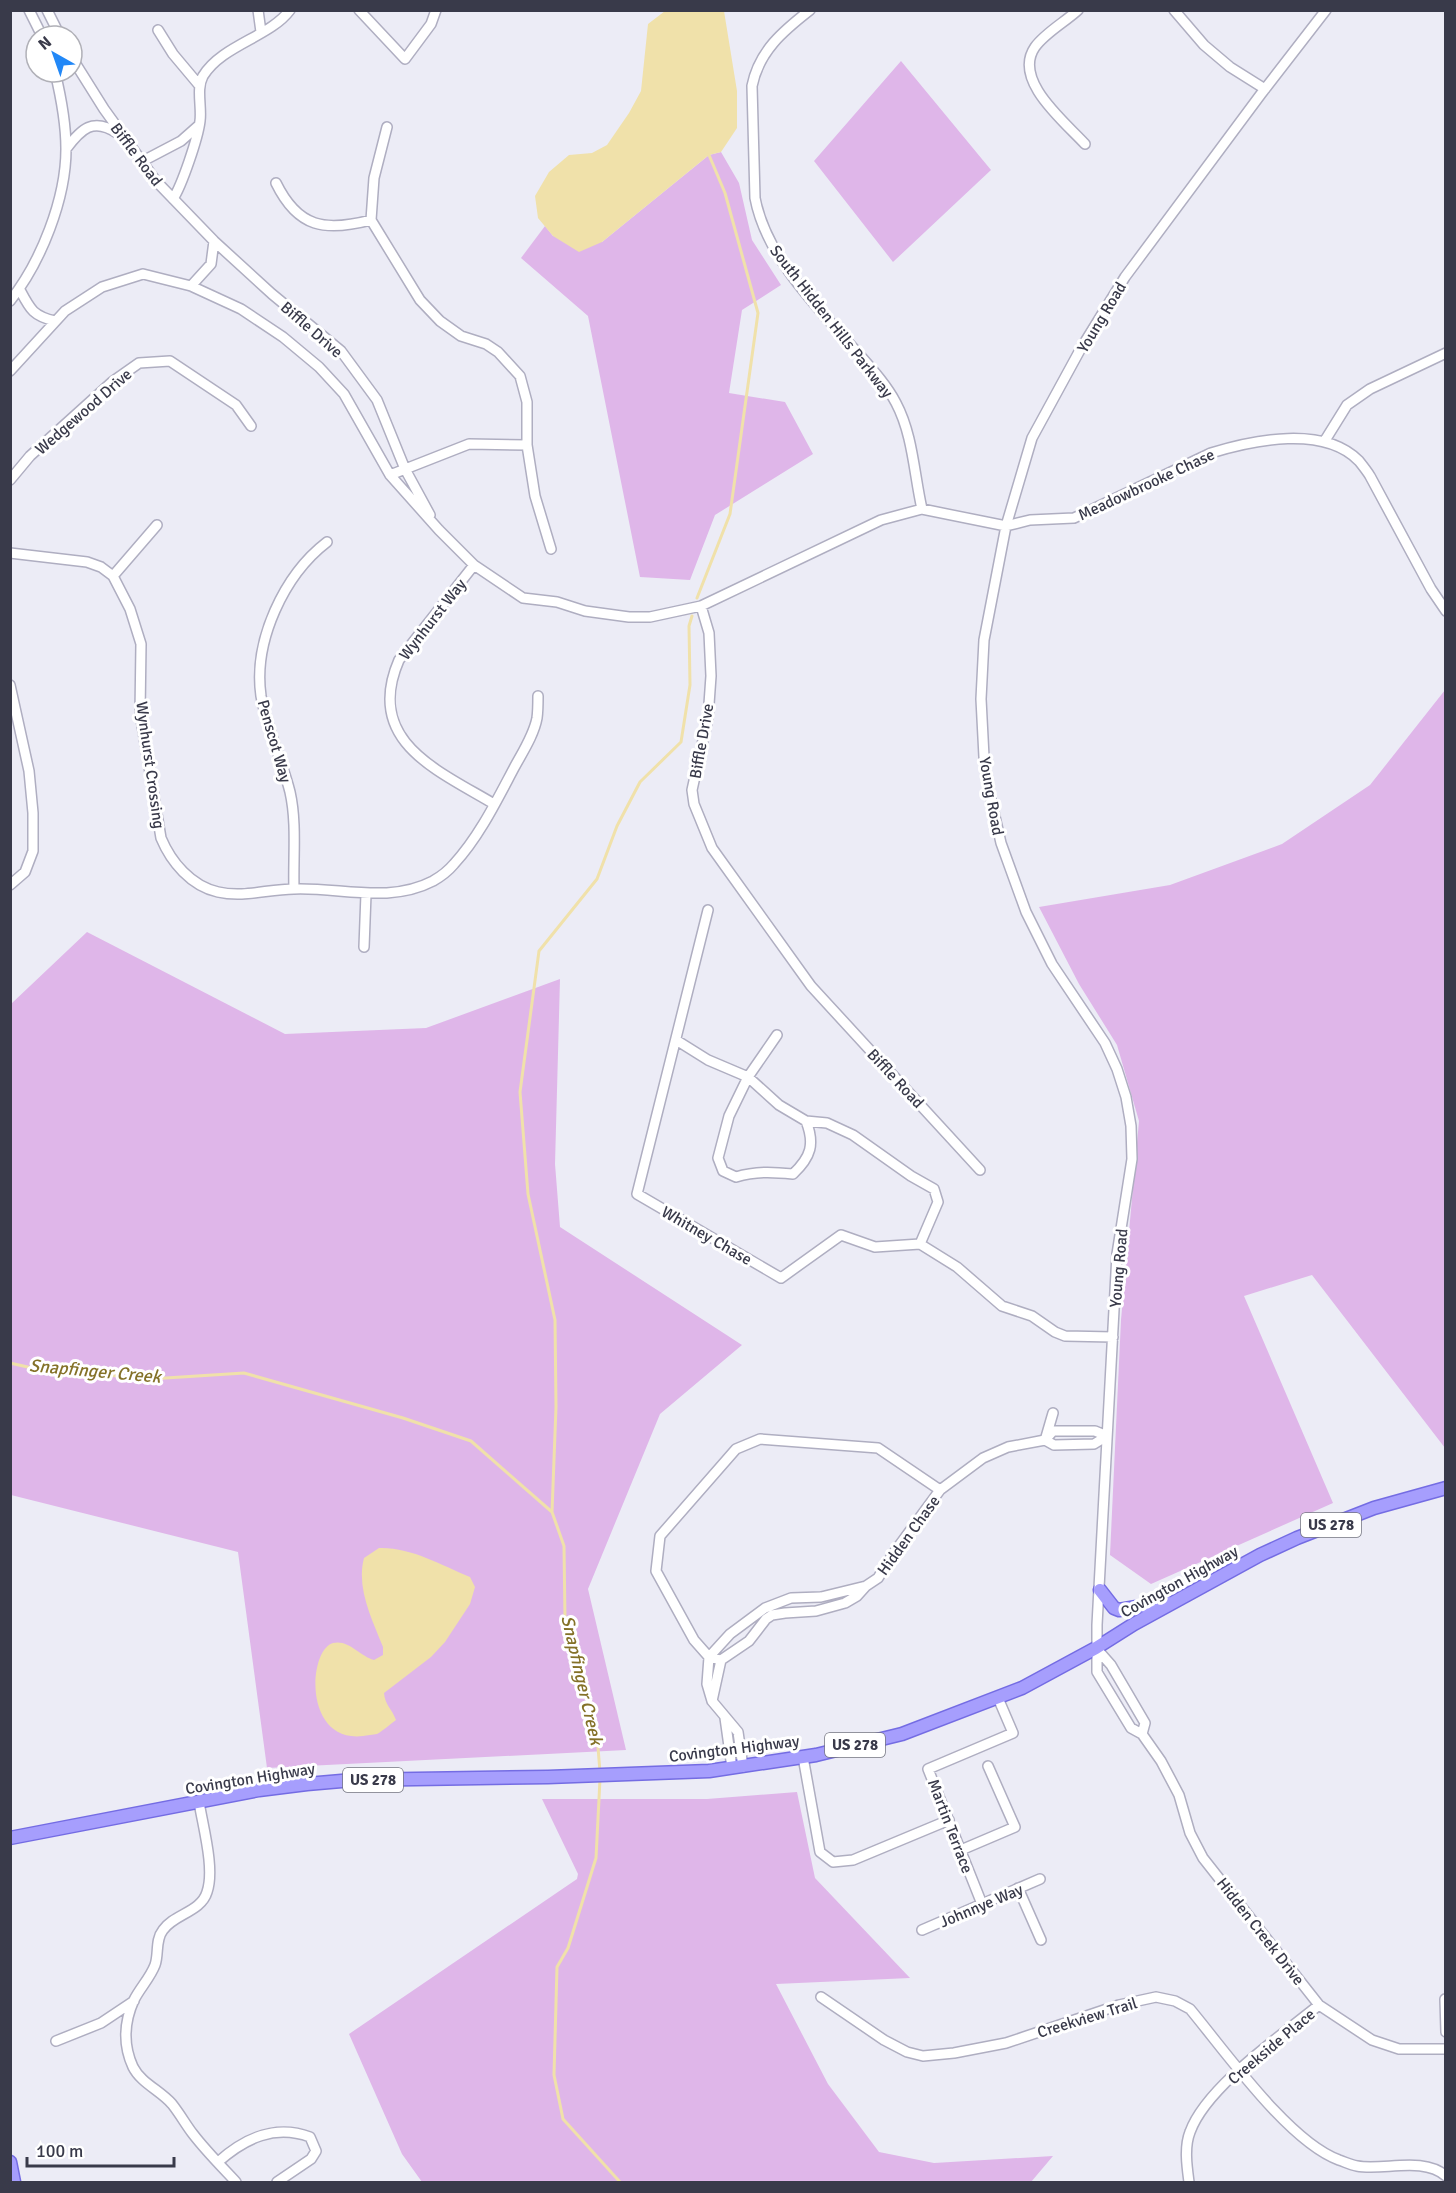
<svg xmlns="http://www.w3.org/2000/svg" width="1456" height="2193" viewBox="0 0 1456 2193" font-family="Signika,sans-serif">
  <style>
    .green { fill: #dfb6e9 }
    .water { fill: #f0e1aa }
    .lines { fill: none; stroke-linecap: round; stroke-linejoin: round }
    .stream { stroke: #f0e1aa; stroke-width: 3 }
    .minor-casing { stroke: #afaec1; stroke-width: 12 }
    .major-casing { stroke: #746ce3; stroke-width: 15 }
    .minor { stroke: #fff; stroke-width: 9 }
    .major { stroke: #a69efd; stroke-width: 12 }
    .labels { text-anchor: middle; stroke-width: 6; stroke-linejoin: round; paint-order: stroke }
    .shield { fill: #fff; stroke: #747580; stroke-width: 1.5 }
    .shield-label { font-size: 15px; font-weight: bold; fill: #393a4a }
    .street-label { font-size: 16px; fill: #393a4a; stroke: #fff }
    .water-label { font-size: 18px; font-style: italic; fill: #847128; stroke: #fff }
  </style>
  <rect width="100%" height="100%" fill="#ececf6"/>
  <path class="green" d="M901 61 991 170 893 262 814 161Z
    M721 152 739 183 752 240 781 285 742 310 729 393 785 402 813 454 715 515 690 580 640 577 588 316 521 258 545 226 553 236 602 242 709 155Z
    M1445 690V1448L1312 1275 1244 1296 1333 1503 1151 1584 1110 1555 1121 1320 1139 1121 1117 1045 1079 984 1039 907 1170 885 1282 844 1370 785Z
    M87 932 285 1034 426 1028 560 979 555 1164 560 1227 742 1345 660 1414 588 1589 626 1750 267 1768 238 1552 11 1495V1004Z
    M797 1792 815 1878 910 1978 776 1984 828 2084 879 2152 934 2163 1053 2156 1031 2182H422L402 2154 349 2034 577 1879 578 1874 542 1799H707Z"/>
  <path class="water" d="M665 11H724L737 91V128L721 152 709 155 602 242 579 252 553 236 538 218 535 196 549 172 569 155 592 153 607 145 629 113 641 91 648 24Z
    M379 1548C411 1547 441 1565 470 1577L475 1587 470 1604 445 1642 431 1657 384 1693C385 1705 392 1709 396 1720 390 1724 383 1731 377 1734 373 1735 367 1735 363 1736 303 1743 308 1650 333 1643 348 1639 360 1656 374 1660L383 1655V1647C372 1619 356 1588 364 1558Z"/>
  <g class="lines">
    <path class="stream" d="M697 598 730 514 758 313 725 193 709 155
      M10 1363 32 1368 150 1379 244 1373 403 1418 471 1441 552 1512 564 1546 565 1619 596 1723 600 1772
      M552 1512 556 1407 555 1320 528 1194 520 1092 539 951 597 879 617 826 640 782 681 742 690 685 689 626 692 616
      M600 1779 596 1858 568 1948 557 1967 554 2075 563 2119 620 2182"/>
    <defs>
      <path id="minor" d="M29 10 42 36
        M47 10 60 36
        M258 10 261 32
        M359 10 405 59 431 24 436 10
        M810 10C783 31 759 51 752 86L755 198C766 257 818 308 857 352 871 368 886 384 896 403 913 435 914 474 922 509
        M1078 10C1065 22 1045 33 1035 47 1012 80 1065 122 1085 144
        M1174 10 1204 45 1230 67 1265 89
        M1326 10 1261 94 1125 277 1080 350 1032 438 1006 526 984 640 981 699 984 757 988 786 1001 843 1026 912 1052 964 1105 1043 1117 1069 1126 1097 1131 1126 1132 1159 1117 1254 1097 1625V1672L1131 1728 1142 1734 1161 1761 1179 1795 1190 1833 1203 1858 1319 2005 1372 2040 1399 2049H1446
        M158 30 173 54 199 85
        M72 58 104 109 156 181 214 241 272 294 341 351 377 400 405 469 430 515
        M387 127 374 178 371 220 420 300 440 321 461 336 486 344 498 352 520 376 527 402V445L535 496 551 549
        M66 149C81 129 93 117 117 133
        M141 162 181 141 198 126
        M276 183C298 228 325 232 371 220
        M173 199C182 185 198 138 200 121 202 107 196 89 203 76 222 45 270 37 290 10
        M191 286 211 264 214 241
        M20 290C30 309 33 316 55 321
        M10 301C41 262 66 199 66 149 66 123 61 97 55 72
        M10 371 65 311 102 287 143 274 191 286 241 309 283 337 319 367 344 394 390 475 439 530 474 565 523 598 557 602 585 611 629 617H650L701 606 881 520 922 509 1006 526 1030 520 1074 518 1211 453C1253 440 1324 425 1359 461 1363 466 1367 471 1370 476L1431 589 1446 611
        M1324 442 1347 405 1370 389 1446 353
        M390 475 469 444 527 445
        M10 480 30 456 112 382 139 363 170 361 236 405 251 426
        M10 553 87 562 101 567 113 576 130 609 141 644 140 713 161 838C171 862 191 886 218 892 244 898 268 889 294 889 340 887 389 904 433 881 440 877 449 870 454 864 479 837 497 800 514 768 522 753 534 735 537 718 538 711 538 703 538 696
        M474 565 399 660C364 741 437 770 494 804
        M113 576 157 525
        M701 606 709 633 711 676 708 718 692 790 694 804 712 848 811 986 980 1170
        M10 685 29 771 33 813V851L25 872 10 885
        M294 889C293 857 297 823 290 792 282 760 267 729 261 696 253 641 284 575 327 542
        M708 910 637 1194 781 1278 841 1235 875 1247 920 1244 957 1267 1002 1306 1032 1316 1055 1332 1065 1336 1113 1337
        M364 947 366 894
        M777 1035 748 1077 729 1116 718 1158 723 1171 736 1177C756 1171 773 1172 793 1174 811 1157 815 1144 806 1121
        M676 1040 708 1060 748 1077 779 1105 806 1121 827 1123 853 1135 911 1176 934 1189 938 1202 920 1244
        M1046 1437 1053 1413
        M1045 1440 1054 1445 1094 1444 1107 1436
        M1096 1648 1111 1665 1145 1723 1142 1734
        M721 1660 709 1657 694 1640 656 1571 660 1536 736 1449 760 1439 878 1448 940 1490
        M712 1701 721 1660 749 1641 766 1619 772 1615 785 1613 816 1611 845 1603 857 1596 866 1586 878 1578 893 1554 940 1490 983 1458 1008 1447 1045 1440 1053 1431H1095L1107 1436
        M725 1718 732 1768
        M803 1757 820 1852 833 1862 853 1860 949 1820
        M743 1767 738 1732 712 1701 707 1684 709 1657 730 1634 765 1608 791 1598 821 1597 866 1586
        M199 1802C203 1827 215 1869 207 1892 201 1912 174 1914 163 1930 155 1940 159 1954 155 1965 150 1978 140 1988 134 2000 124 2022 123 2045 133 2067 141 2083 161 2091 172 2104 180 2114 186 2125 193 2134 206 2151 222 2167 236 2182
        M961 1850 1015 1827 988 1766
        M1018 1888 1041 1940
        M982 1904 928 1769 1013 1733 998 1698
        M922 1930 1040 1879
        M821 1997 884 2040 907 2052 923 2056 954 2053 1006 2043 1119 2005 1156 1997 1175 2001 1190 2009C1225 2051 1289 2142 1339 2160 1345 2162 1351 2165 1357 2166 1383 2171 1423 2156 1446 2176
        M1445 1999 1446 2032
        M56 2041 101 2023 134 2001
        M218 2162C245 2138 275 2124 310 2137L316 2151 311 2159 277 2182
        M1189 2182C1187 2167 1184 2147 1190 2132 1206 2087 1282 2035 1319 2005"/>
      <path id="major" d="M1100 1590 1114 1608 1119 1610 1166 1602
        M10 1838 259 1790 307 1784 353 1780 548 1777 709 1771 816 1755 902 1734 1022 1688 1096 1648 1134 1624 1260 1555 1297 1538 1374 1508 1446 1488
        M10 2162 14 2182"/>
    </defs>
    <use href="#minor" class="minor-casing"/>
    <use href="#major" class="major-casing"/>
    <use href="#minor" class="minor"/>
    <use href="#major" class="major"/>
  </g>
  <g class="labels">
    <g class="shield">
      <rect x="1301" y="1513" width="60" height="24" rx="4.5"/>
      <rect x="825" y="1733" width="60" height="24" rx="4.5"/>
      <rect x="343" y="1768" width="60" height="24" rx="4.5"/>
    </g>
    <g class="shield-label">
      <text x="1331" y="1530">US 278</text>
      <text x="855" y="1750">US 278</text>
      <text x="373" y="1785">US 278</text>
    </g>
    <g class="street-label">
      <text transform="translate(137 154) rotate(53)" y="6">Biffle Road</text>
      <text transform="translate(1101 317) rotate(-59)" y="6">Young Road</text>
      <text transform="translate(832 321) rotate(52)" y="6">South Hidden Hills Parkway</text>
      <text transform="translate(312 329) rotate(41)" y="6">Biffle Drive</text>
      <text transform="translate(83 411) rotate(-41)" y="6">Wedgewood Drive</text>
      <text transform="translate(1146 484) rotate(-25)" y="6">Meadowbrooke Chase</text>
      <text transform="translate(432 619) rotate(-52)" y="6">Wynhurst Way</text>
      <text transform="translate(275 741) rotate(74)" y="6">Penscot Way</text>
      <text transform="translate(701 741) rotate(-80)" y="6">Biffle Drive</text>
      <text transform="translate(151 765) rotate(82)" y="6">Wynhurst Crossing</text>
      <text transform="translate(992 796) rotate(80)" y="6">Young Road</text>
      <text transform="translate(896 1078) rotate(47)" y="6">Biffle Road</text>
      <text transform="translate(707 1235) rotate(30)" y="6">Whitney Chase</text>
      <text transform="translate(1118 1268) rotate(-85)" y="6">Young Road</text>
      <text transform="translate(908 1535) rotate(-54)" y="6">Hidden Chase</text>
      <text transform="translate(1179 1581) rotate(-29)" y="6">Covington Highway</text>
      <text transform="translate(734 1748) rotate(-7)" y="6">Covington Highway</text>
      <text transform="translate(250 1778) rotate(-9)" y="6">Covington Highway</text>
      <text transform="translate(951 1826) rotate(69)" y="6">Martin Terrace</text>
      <text transform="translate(981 1905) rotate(-23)" y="6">Johnnye Way</text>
      <text transform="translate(1261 1931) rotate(52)" y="6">Hidden Creek Drive</text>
      <text transform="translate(1087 2017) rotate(-17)" y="6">Creekview Trail</text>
      <text transform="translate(1271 2046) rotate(-40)" y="6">Creekside Place</text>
    </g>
    <g class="water-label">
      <text transform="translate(95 1371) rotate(5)" y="6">Snapfinger Creek</text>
      <text transform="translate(582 1680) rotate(77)" y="6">Snapfinger Creek</text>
    </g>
  </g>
  <rect width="1456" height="2193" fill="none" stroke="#393a4a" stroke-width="24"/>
  <g transform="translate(54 54) rotate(320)"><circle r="28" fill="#ffffff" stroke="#b0b0b7" stroke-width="1.5"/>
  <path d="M0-4.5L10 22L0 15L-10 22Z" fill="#2288f7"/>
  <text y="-9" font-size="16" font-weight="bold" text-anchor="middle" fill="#393a4a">N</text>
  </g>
  <path d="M27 2157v9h147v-9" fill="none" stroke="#393a4a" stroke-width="3"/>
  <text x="36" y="2157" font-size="18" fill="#393a4a" stroke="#ffffff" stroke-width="4.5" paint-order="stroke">100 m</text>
</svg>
